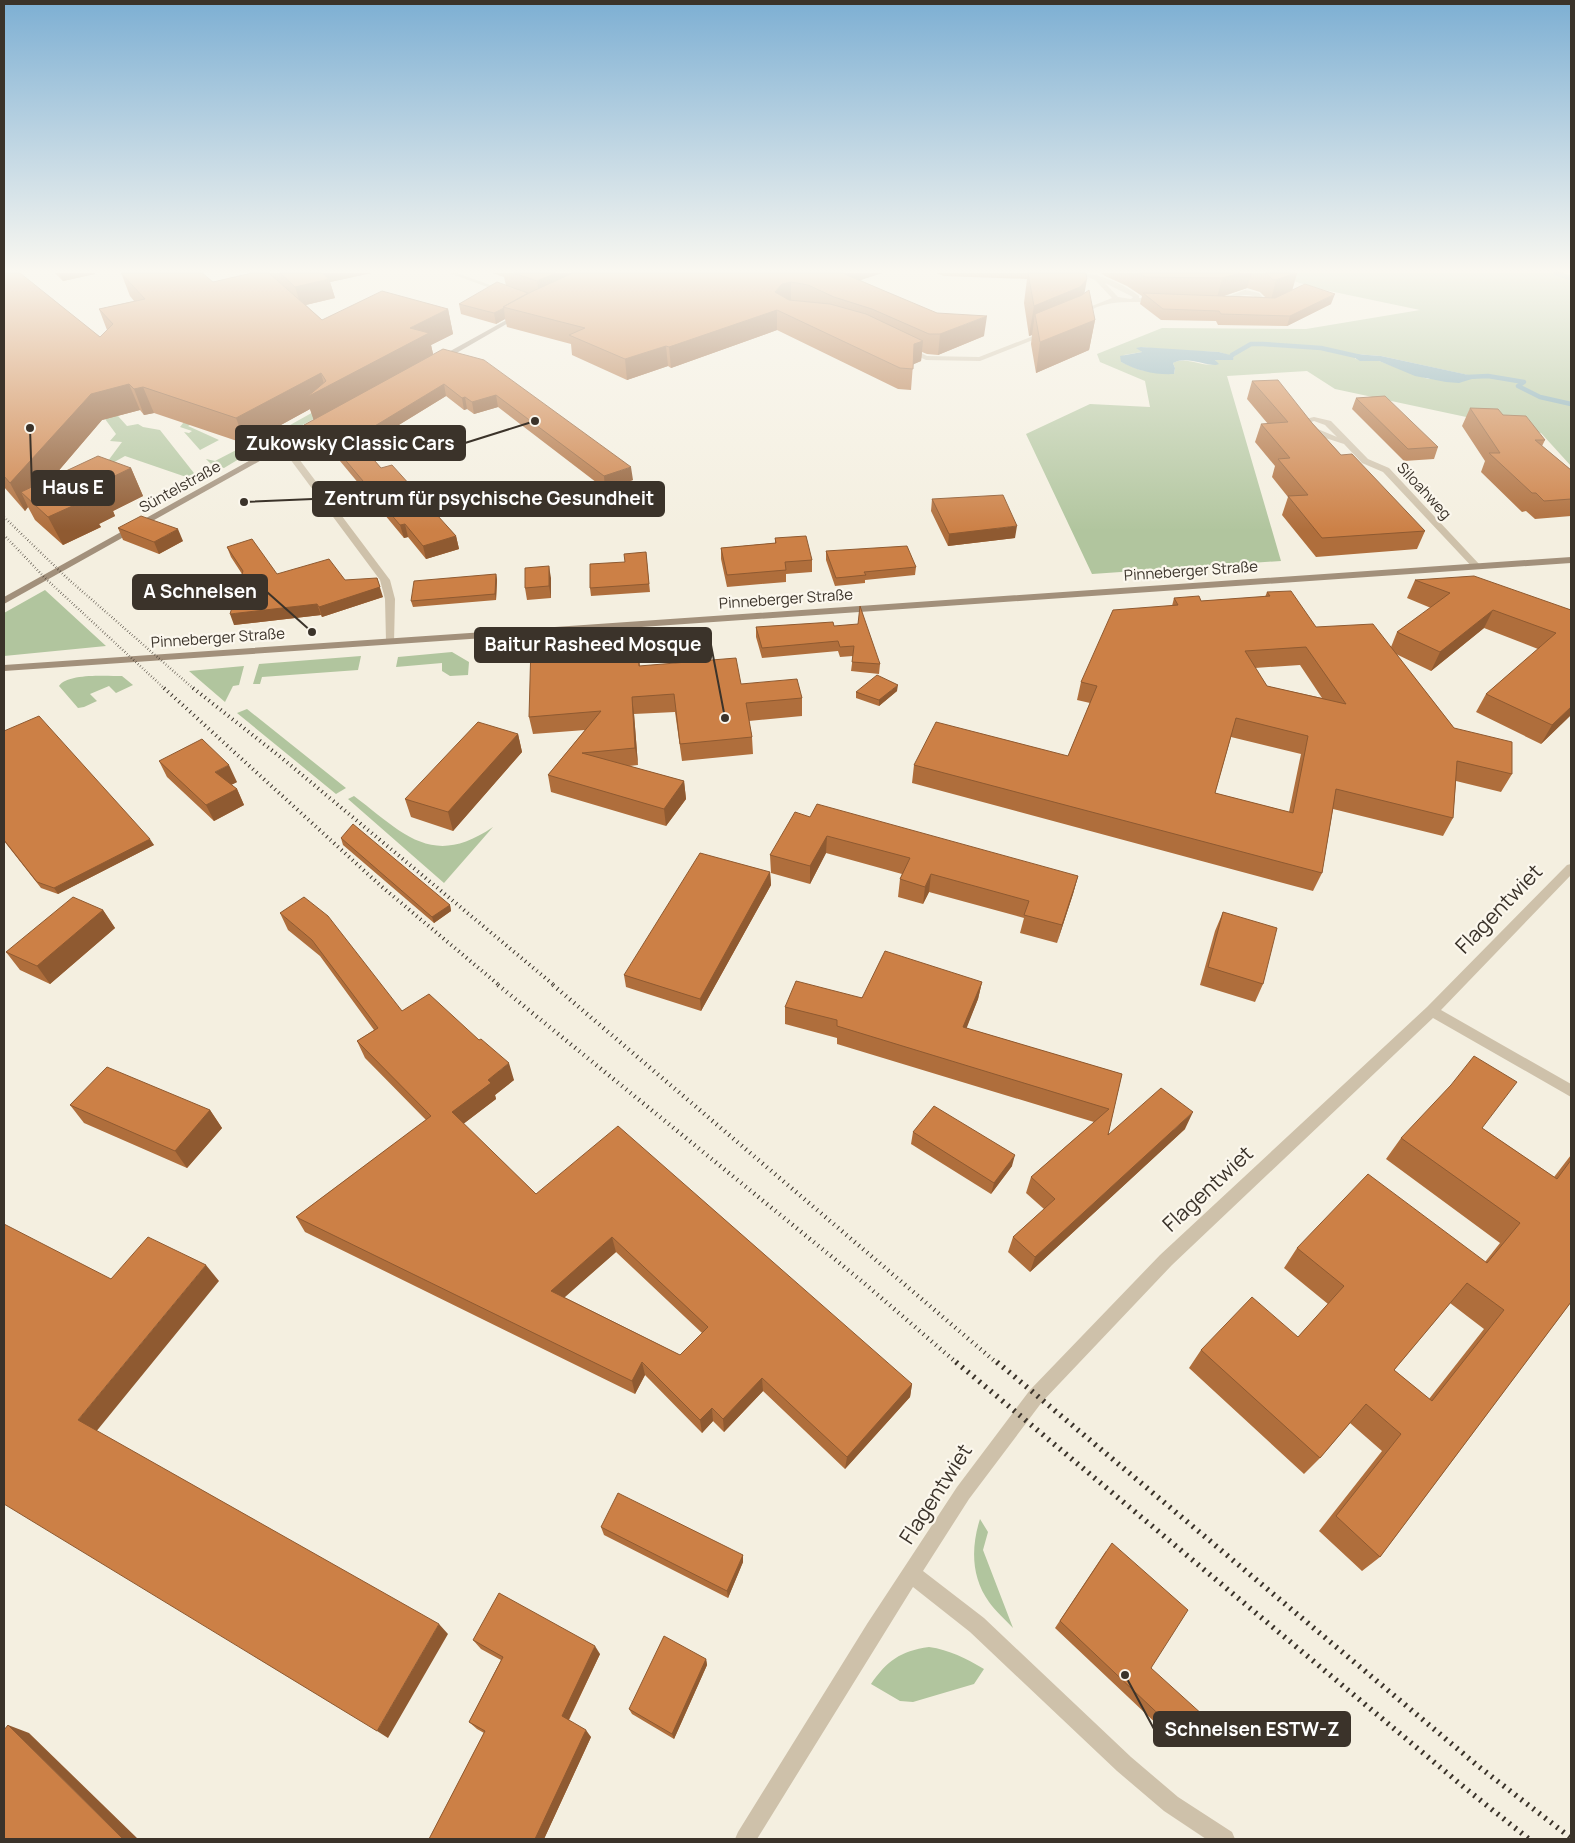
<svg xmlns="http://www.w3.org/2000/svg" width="1575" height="1843" viewBox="0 0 1575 1843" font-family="Manrope,sans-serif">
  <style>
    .green { fill: #b1c59e; fill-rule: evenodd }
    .water { fill: #7da7b3 }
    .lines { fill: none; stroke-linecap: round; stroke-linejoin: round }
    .stream { stroke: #7da7b3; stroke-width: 4.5 }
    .street { fill: #cec1aa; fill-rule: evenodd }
    .secondary { fill: #a2907b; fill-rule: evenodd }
    .rail-far3 { stroke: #3b332a; stroke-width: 2.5; stroke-dasharray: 0.5 2.5; stroke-linecap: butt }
    .rail-far2 { stroke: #3b332a; stroke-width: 4; stroke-dasharray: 1 4; stroke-linecap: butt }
    .rail-far1 { stroke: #3b332a; stroke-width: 4.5; stroke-dasharray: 1 4.5; stroke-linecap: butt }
    .rail { stroke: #3b332a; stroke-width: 5.5; stroke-dasharray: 2 5.5; stroke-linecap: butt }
    .wall { fill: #af6e3c; fill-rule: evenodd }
    .shaded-wall { fill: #8f5a31 }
    .building { fill: #cc8046; stroke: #8f5a31; fill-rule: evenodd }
    .labels { text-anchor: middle; stroke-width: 4.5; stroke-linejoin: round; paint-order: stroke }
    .far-street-label { font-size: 15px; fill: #3b332a; stroke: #fbf7ed }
    .near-street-label { font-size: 21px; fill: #3b332a; stroke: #fbf7ed }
    .leader { fill: none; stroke: #3b332a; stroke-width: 2 }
    .callout-dot { fill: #3b332a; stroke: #fbf7ed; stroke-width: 2 }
    .callout { fill: #3b332a; stroke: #3b332a; stroke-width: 2 }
    .callout-label { font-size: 19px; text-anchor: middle; font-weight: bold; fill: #fff }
  </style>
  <rect width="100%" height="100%" fill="#f4efe0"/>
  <path class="green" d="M1270 273H1552L1571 279V466L1541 433 1335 389 1307 371 1227 376 1281 561 1092 574 1026 434 1090 404 1150 407 1145 381 1100 362 1097 354 1162 328 1306 329 1420 310 1315 288ZM1141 347 1168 350 1219 352 1234 357 1232 360H1215L1217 363C1203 369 1187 355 1173 363L1175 368 1174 374 1140 370 1121 362 1124 355 1142 352 1140 350ZM1355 354 1381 356 1477 377 1428 379 1379 361 1355 359Z
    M363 354 410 366 250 454 246 453 236 458 239 459 224 468 212 465 206 459 215 461 242 447 238 445 240 444 251 447 390 369 361 360 314 384 303 381 287 386 279 384 264 388 188 426 219 440 200 450 184 432 189 433 192 431 180 427 187 418 186 412 191 411 184 402Z
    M97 408 118 416 127 426 138 424 143 427 160 430 201 482 191 487 183 484 192 479 125 456 102 469 122 442 110 441 116 434Z
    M45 590 106 646 4 656V613Z
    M452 652 469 662 468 675 450 676 442 671V663L396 667 398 657Z
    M361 656 358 670 262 677 260 684H253L259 664Z
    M244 666 239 685 233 686 225 702 189 671Z
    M122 676 133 685 116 693 109 686 90 694 97 701 84 707 78 708 59 686C67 673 107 676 122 676Z
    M247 709 346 788 336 794 237 713Z
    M354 796C403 833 432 869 493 827L444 883 348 799Z
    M980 1519 988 1532 983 1550 1013 1628C1005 1619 995 1611 989 1602 971 1577 971 1547 980 1519Z
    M929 1647C950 1650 965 1658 984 1669L974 1684 913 1702 900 1701 871 1684C887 1661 900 1651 929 1647Z"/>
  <path class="water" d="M1141 347 1219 352 1234 356 1233 360H1215L1219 364 1216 365C1202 365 1187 356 1173 363L1175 368 1174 374C1156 375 1137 371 1121 362L1120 356 1142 352 1136 348Z
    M1355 354 1381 356 1478 377 1459 383 1446 382 1415 376 1379 361H1360L1355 358Z"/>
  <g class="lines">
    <path class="stream" d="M1556 273 1571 278
      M1232 355 1251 344H1263L1321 348 1365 358
      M1467 377 1488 376 1524 382 1518 386 1540 397 1571 404"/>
    <path class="street" d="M449 273H457L509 292 504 293Z
      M1077 273C1097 272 1124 284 1139 296V298L1158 299 1161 301 1158 303C1136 302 1097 298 1082 318H1078L1082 310 1112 298 1095 280ZM1105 283 1133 297 1131 299 1118 297Z
      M1245 290 1259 293 1266 301 1254 304V302L1259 299C1245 289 1231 300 1216 304L1213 302Z
      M1046 331 1049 333 1048 334 980 361 926 360 902 349 909 347 927 356 979 357Z
      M1314 417 1331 421 1368 459 1389 468 1480 565V569H1474L1383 472 1362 463 1344 444 1307 432 1301 428V420ZM1314 421 1325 425 1337 437 1308 425V423Z
      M272 449 296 455 390 580 395 599 394 643H388L386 641 385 599 380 580 290 459 272 453Z
      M1571 864V875L1441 1010 1571 1084V1097L1433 1018 1172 1265 1042 1402 969 1499 923 1571 984 1618 1131 1757 1178 1797 1232 1832 1235 1839H1206L1164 1811 1117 1771 970 1632 913 1587 757 1839H735L738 1832 867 1624 957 1487 1030 1390 1160 1255 1427 1007 1567 865Z"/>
    <path class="secondary" d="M519 313 524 314 441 362 434 360Z
      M317 423 324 425 4 604V597Z
      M1571 557V563L4 671V665Z"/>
    <path class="rail-far3" d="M4 517 67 578 195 690
      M4 535 45 578 166 690"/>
    <path class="rail-far2" d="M164 688 381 886 500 986
      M193 688 283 759 555 986"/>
    <path class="rail-far1" d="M498 985 864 1283 958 1364
      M553 985 998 1364"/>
    <path class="rail" d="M956 1362 1465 1788 1529 1839
      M997 1362 1478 1766 1571 1838"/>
  </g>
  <path class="wall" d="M4 273 100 337 107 330 99 309 134 301 130 296 121 273 213 282 252 273H371L330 282 335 298 306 305 322 320 448 309 453 334 431 345 433 354 633 480 605 489 498 407 474 414 467 409 464 410 446 396 363 447 381 468 456 536 459 549 426 559 408 537 404 538 325 443 308 437 304 425 314 420 310 409 246 444 154 413 144 415 140 410 102 420 54 476 131 468 143 496 113 511 115 516 99 524 101 527 63 545 35 520 28 507 25 511 4 487Z
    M55 273H95V274L63 281Z
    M492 273H882L860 280 984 336 938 355 927 354 922 352 921 361 913 364 911 390 898 389 777 330 671 368 668 366 627 380 572 355 571 344 507 327 505 319 496 324 461 314 459 304 506 286 504 277Z
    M936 273H1086L1084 293 1095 320 1089 350 1036 373 1031 344 1032 335 1029 336 1024 303 1027 279 944 276Z
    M1101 273H1297L1292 290 1331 304 1287 326 1218 325 1216 321 1161 320 1140 304 1142 296 1127 286 1105 276ZM1247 288 1260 292 1265 297 1224 296Z
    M1252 381 1312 423 1341 455 1425 531 1417 549 1316 557 1282 515 1288 497 1272 477 1275 466 1255 442 1261 424H1268L1247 399Z
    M1356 398 1438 447 1434 459 1404 461 1352 409Z
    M1470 408 1503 415 1545 440 1542 446 1571 470V516L1535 519 1526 511 1522 512 1481 472 1485 461 1462 426Z
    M932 499 1015 538 948 546 931 511Z
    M118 528 183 541 159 554 123 540Z
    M775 538 812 560V572L786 574V582L727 587 721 559V548L775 543Z
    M227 547 277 574 345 580 383 597 322 617 321 615 234 625 242 574 231 557Z
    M826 551 916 567 915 575 865 580V583L835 586 826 560Z
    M646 552 650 592 591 596 590 588Z
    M496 574 497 580 496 600 413 607 411 601Z
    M551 578V598L527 600 525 588Z
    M1415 580 1571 610V715L1541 744 1476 712 1486 694 1538 649 1484 628 1431 671 1396 654 1454 728 1512 774 1501 792 1456 781 1453 818 1443 836 1333 809 1322 873 1313 891 912 783 914 765 1068 756 1090 703 1077 700 1081 682 1172 606 1174 598 1201 601 1265 597 1267 592 1316 627 1391 647 1397 632 1431 608 1407 598ZM1300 665 1322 698 1267 686 1255 668ZM1231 737 1301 754 1289 812 1215 793Z
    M834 626 880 664 879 674 851 671 853 656 840 657 838 651 762 658 756 637V627Z
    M639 654 640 666 741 684 802 698V716L749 721 752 737 753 754 682 761 675 712 634 714 638 765 629 766 684 781 686 799 666 826 551 792 548 775 585 730 533 734 529 717Z
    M897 691 879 706 856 698V692Z
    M4 731 154 845 58 894 41 888 4 841Z
    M518 734 522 752 453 831 411 817 405 799Z
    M159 761 237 782 231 785 237 789 244 805 214 821 167 777Z
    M810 817 1078 876 1073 894 1057 943 1020 933 1024 918 929 892 923 904 898 897 900 879 902 874 826 853 810 884 771 873 770 855Z
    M341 838 450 905 451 911 434 923 343 845Z
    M770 872 771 885 701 1011 626 987 624 975Z
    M103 910 115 928 50 984 20 970 6 952Z
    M1223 912 1263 984 1255 1002 1200 985 1215 931Z
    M280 913 402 1011 514 1080 495 1095 496 1099 463 1124 536 1194 912 1384 910 1397 845 1469 763 1391 724 1432 713 1421 702 1433 645 1375 635 1394 305 1232 296 1217 426 1120 365 1058 357 1041 374 1030 320 956 288 930ZM616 1252 702 1333 680 1355 564 1297Z
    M982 982 978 999 966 1028 1122 1074 1108 1135 1185 1129 1030 1272 1008 1252 1013 1237 1044 1209 1026 1193 1031 1177 1094 1122 837 1044V1038L785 1024V1007Z
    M70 1105 210 1110 222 1128 187 1168 84 1123Z
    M1482 1128 1554 1177 1571 1155V1302L1380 1557 1362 1571 1319 1531 1382 1451 1350 1423 1320 1458 1304 1474 1189 1368 1201 1350 1298 1337 1328 1304 1284 1268 1297 1248 1485 1262 1500 1243 1386 1159 1401 1138ZM1450 1303 1484 1329 1429 1399 1394 1370Z
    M913 1132 1012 1166 991 1194 911 1144Z
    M601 1527 743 1555V1562L728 1598 604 1535Z
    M1106 1551 1151 1668 1188 1742 1181 1747 1055 1628Z
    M473 1640 600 1654 569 1720 591 1737 544 1839H429L484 1733 477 1729 469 1722 501 1660 481 1649Z
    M706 1659 707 1665 674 1739 632 1714 629 1709Z"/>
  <path class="shaded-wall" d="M59 273H95V274L63 281Z
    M316 273H372L330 282 335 298 301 306 295 287Z
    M556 273H600L540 301 537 281Z
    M835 273H882L834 289Z
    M1240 273H1252L1247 288 1217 298 1222 278Z
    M1295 273H1297L1292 291 1271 300 1276 280Z
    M1087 279 1082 308 1035 314 1032 335 1029 336 1034 306Z
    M791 282V302L777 310V330L671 368 669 347 775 292 782 284Z
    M1335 294 1331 304 1287 326 1290 316Z
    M504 308 505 319 496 324 494 313Z
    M448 309 453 334 431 345 434 358 315 424 310 409 246 444 236 418 321 373 325 388 410 328Z
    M987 316 984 336 938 355 940 334Z
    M1095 320 1089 350 1036 373 1040 342Z
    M923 341 921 361 912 365 914 344Z
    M666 346 668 366 627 380 625 359Z
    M129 384 140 410 102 420 32 502 21 492 28 507 25 511 10 483 91 394Z
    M444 384 446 396 358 450 355 438Z
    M143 387 154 413 144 415 134 389Z
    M496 395 498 407 474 414 472 402Z
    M465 397 467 409 464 410 462 398Z
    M631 467 633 480 605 489 604 476Z
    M131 468 143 496 113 511 115 516 99 524 101 527 63 545 48 517 96 485Z
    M405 524 408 537 404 538 400 525Z
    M1017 526 1015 538 948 546 949 534Z
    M178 529 183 541 159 554 154 542Z
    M456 536 459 549 426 559 423 546Z
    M549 566 551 578V598L549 586Z
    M496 574 497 580 496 600 495 594Z
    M377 578 383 597 322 617 319 607Z
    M317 604 321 615 234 625 230 614Z
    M1493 610 1484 628 1431 671 1440 652Z
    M898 685 897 691 879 706V700Z
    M632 697 634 714 638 765 635 748Z
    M1571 707V715L1541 744 1552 725Z
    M518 734 522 752 453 831 448 812Z
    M229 765 237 782 223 789 215 772Z
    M684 781 686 799 666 826 664 809Z
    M237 789 244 805 214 821 206 805Z
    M827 836 826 853 810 884V866Z
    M150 839 154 845 58 894 54 888Z
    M770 872 771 885 701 1011 700 999Z
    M931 874 929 892 923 904 925 887Z
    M1078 876 1073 894 1057 943 1062 925Z
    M450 905 451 911 434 923 432 917Z
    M103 910 115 928 50 984 37 966Z
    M982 982 978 999 960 1045 963 1027Z
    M509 1063 514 1080 495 1095 496 1099 458 1128 452 1112 488 1080Z
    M210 1110 222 1128 187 1168 175 1151Z
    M1193 1112 1185 1129 1030 1272 1035 1257Z
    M1015 1155 1012 1166 991 1194 994 1183Z
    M612 1237 616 1252 556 1305 551 1291Z
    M206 1265 219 1281 95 1433 78 1420Z
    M642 1362 645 1375 635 1394 632 1381Z
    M762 1378 763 1391 724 1432 723 1419Z
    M912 1384 910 1397 845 1469 847 1457Z
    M712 1408 713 1421 702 1433 700 1420Z
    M743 1555V1562L728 1598 727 1591Z
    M439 1624 448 1634 388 1738 377 1731Z
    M595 1646 600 1654 567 1723 562 1716Z
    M706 1659 707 1665 674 1739 672 1734Z
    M8 1725 29 1733 138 1839H123Z
    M586 1730 591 1737 544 1839H535Z"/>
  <path class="building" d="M4 273H20L100 337 113 324 99 309 145 299 121 273H202L213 282 252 273H269L322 320 382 291 448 309 410 328 429 333 307 397 326 381 321 373 236 418 143 387 134 389 129 384 91 394 10 483 4 476Z
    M280 273H322L329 279 295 287Z
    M514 273H556L537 281Z
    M573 273H842L937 313 987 316 940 334H929L872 309 834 297 808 285 791 282 782 284 775 292 789 300 830 304 866 314 923 341 914 344 913 369 900 368 777 310 669 347 666 346 625 359 569 335 585 328 503 307 531 292Z
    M1028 273H1086L1087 279 1080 287 1034 306Z
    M1140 273H1240L1222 278 1145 277Z
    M1266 273H1295L1276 280H1273Z
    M497 282 528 293 503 307 504 308 494 313 459 304Z
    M1305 284 1335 294 1290 316 1221 314 1219 311 1163 309 1143 293 1275 298Z
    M1089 290 1095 320 1040 342 1035 314 1082 295Z
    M443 349 484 360 631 467 604 476 496 395 472 402 465 397 462 398 444 384 355 438 381 468 392 465 456 536 423 546 405 524 400 525 321 431 304 425Z
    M1278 380 1312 423 1341 455 1352 454 1425 531 1322 538 1288 496 1308 495 1278 459 1290 458 1261 424 1288 422 1252 381Z
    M1385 396 1438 447 1408 449 1356 398Z
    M1470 408 1498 409 1503 415 1526 416 1545 440H1535L1571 470V499L1544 501 1536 493H1532L1489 453H1500Z
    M98 456 131 468 96 485 102 488 86 496 88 499 48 517 21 492Z
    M1003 495 1017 526 949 534 932 499Z
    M141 516 178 529 154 542 118 528Z
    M806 536 812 560 785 562 786 570 727 575 721 548 776 543 775 538Z
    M252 539 277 574 329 559 345 580 377 578 380 587 319 607 317 604 230 614 243 571 227 547Z
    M907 546 916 567 864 572 866 575 836 578 826 551Z
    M646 552 649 584 590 588V564L625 562 624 554Z
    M549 566V586L525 588V568Z
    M496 574 495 594 411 601 414 581Z
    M1474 576 1571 610V707L1552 725 1486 694 1556 633 1493 610 1440 652 1397 632 1450 593 1415 580Z
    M1291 591 1316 627 1373 624 1454 728 1512 742V774L1457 761 1453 818 1336 789 1322 873 914 765 936 722 1068 756 1097 686 1081 682 1113 610 1178 605 1174 598 1199 596 1201 601 1270 596 1267 592ZM1306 647 1346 704 1267 686 1245 651ZM1236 718 1308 736 1293 813 1215 793Z
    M860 606 880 664 852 662 854 646 840 647 838 641 762 648 756 627 833 622 834 626 858 624Z
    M637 637 639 666 736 658 741 684 797 679 802 698 746 703 752 737 680 744 674 694 632 697 635 748 582 753 684 781 664 809 548 775 601 711 529 717 531 644Z
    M877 675 898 685 879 700 856 692Z
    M39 716 150 839 54 888 37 882 4 840V731Z
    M478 722 518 734 448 812 405 799Z
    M202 739 229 765 215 772 237 789 206 805 159 761Z
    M817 804 1078 876 1062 925 1024 915 1029 901 931 874 925 887 900 879 910 858 827 836 810 866 770 855 795 812 810 817Z
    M353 824 450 905 432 917 341 838Z
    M700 853 770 872 700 999 624 975Z
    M73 897 103 910 37 966 6 952Z
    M304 897 328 916 402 1011 429 994 479 1040 481 1039 509 1063 488 1080 491 1083 452 1112 536 1194 618 1126 912 1384 847 1457 762 1378 723 1419 712 1408 700 1420 642 1362 632 1381 296 1217 431 1116 357 1041 378 1028 312 940 280 913ZM612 1237 708 1327 680 1355 551 1291Z
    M1223 912 1277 928 1263 984 1208 967Z
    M885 951 982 982 963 1027 1122 1074 1108 1135 1161 1088 1193 1112 1035 1257 1013 1237 1055 1199 1031 1177 1109 1109 837 1026V1020L785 1007 796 981 862 998Z
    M1474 1056 1517 1082 1482 1128 1557 1179 1571 1160V1302L1380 1557 1336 1516 1401 1434 1366 1404 1320 1458 1201 1350 1252 1297 1298 1337 1344 1286 1297 1248 1368 1174 1487 1263 1520 1223 1401 1138 1451 1085ZM1467 1283 1504 1310 1432 1401 1394 1370Z
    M107 1067 210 1110 175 1151 70 1105Z
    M934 1106 1015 1155 994 1183 913 1132Z
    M4 1224 111 1279 148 1237 206 1265 78 1420 439 1624 377 1731 4 1504Z
    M618 1493 743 1555 727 1591 601 1527Z
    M1112 1543 1188 1610 1151 1668 1204 1716 1188 1742 1060 1621Z
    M499 1593 595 1646 562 1716 586 1730 535 1839H429L485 1731 469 1722 503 1657 473 1640Z
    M664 1636 706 1659 672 1734 629 1709Z
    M8 1725 123 1839H4V1730Z"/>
  <linearGradient id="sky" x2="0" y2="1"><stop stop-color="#7dafd3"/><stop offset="0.51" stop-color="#faf8f1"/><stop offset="1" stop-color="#faf8f1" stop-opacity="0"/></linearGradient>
  <rect width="1575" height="531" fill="url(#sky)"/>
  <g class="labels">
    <g class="far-street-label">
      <text transform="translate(180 487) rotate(-29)" y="5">Süntelstraße</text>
      <text transform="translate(1424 491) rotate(47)" y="5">Siloahweg</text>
      <text transform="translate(1191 571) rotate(-4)" y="5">Pinneberger Straße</text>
      <text transform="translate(786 599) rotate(-4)" y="5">Pinneberger Straße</text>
      <text transform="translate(218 638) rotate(-4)" y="5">Pinneberger Straße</text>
    </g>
    <g class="near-street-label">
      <text transform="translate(1499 909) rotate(-46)" y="7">Flagentwiet</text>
      <text transform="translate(1208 1189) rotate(-43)" y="7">Flagentwiet</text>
      <text transform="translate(936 1494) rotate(-57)" y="7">Flagentwiet</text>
    </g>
  </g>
  <path class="leader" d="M535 421L465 443M30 428L32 488M244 502L313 499M312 632L267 592M725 718L711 645M1125 1675L1154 1729"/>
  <g class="callout-dot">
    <circle cx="535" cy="421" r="5"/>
    <circle cx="30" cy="428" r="5"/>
    <circle cx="244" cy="502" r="5"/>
    <circle cx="312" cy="632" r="5"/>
    <circle cx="725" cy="718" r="5"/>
    <circle cx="1125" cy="1675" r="5"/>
  </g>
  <g class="callout">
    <rect x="236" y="426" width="229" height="34" rx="5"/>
    <rect x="32" y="471" width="82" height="34" rx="5"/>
    <rect x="313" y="482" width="351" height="34" rx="5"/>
    <rect x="133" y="575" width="134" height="34" rx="5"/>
    <rect x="475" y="628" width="236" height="34" rx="5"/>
    <rect x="1154" y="1712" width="196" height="34" rx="5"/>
  </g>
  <g class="callout-label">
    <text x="350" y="450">Zukowsky Classic Cars</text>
    <text x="73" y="494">Haus E</text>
    <text x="489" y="505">Zentrum für psychische Gesundheit</text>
    <text x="200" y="598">A Schnelsen</text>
    <text x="593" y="651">Baitur Rasheed Mosque</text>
    <text x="1252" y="1736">Schnelsen ESTW-Z</text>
  </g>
  <rect width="1575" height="1843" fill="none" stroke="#3b332a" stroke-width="10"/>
</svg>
